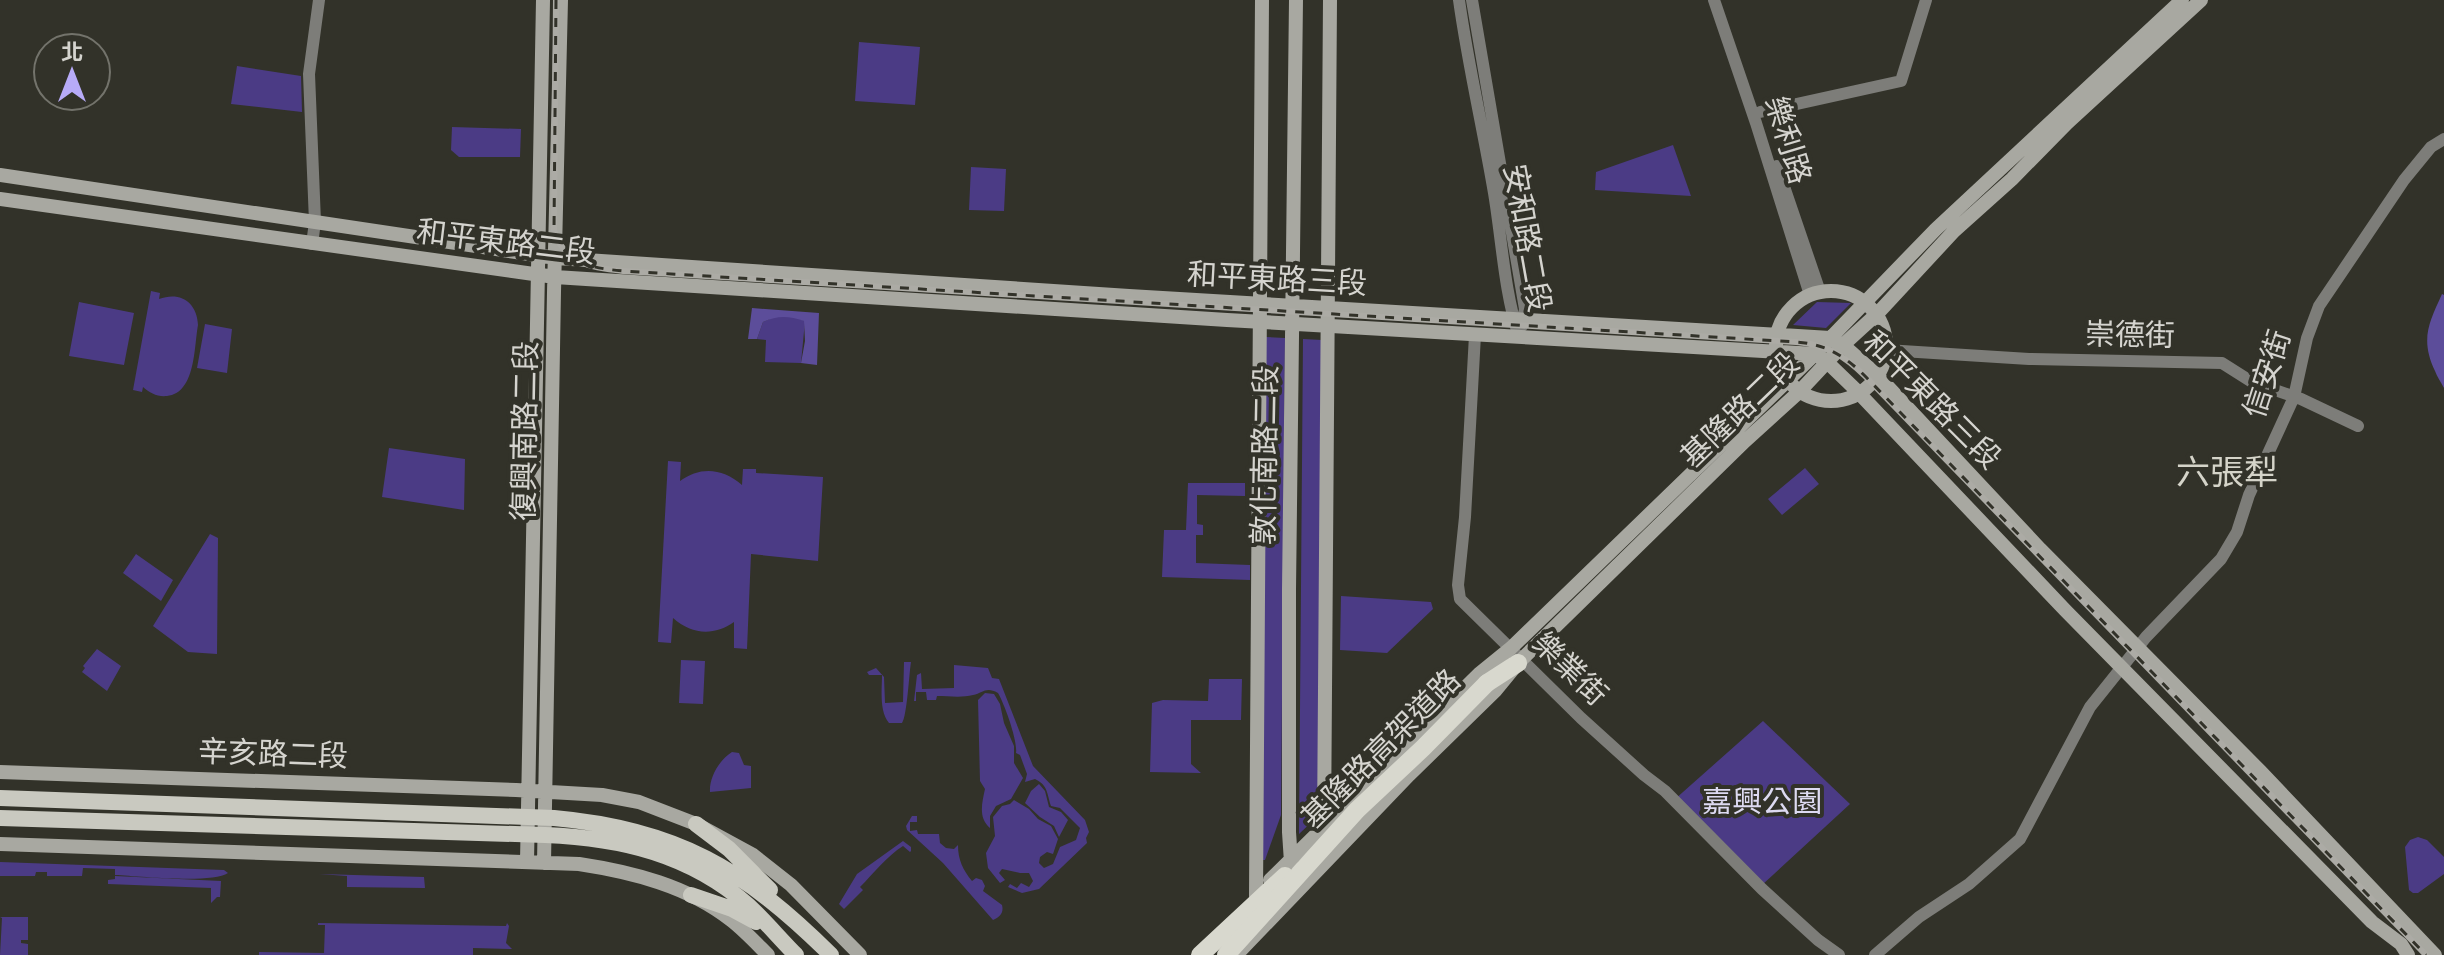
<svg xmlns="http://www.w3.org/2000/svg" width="2444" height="955" viewBox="0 0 2444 955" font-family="Karla,'Noto Sans TC',sans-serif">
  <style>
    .green { fill: #4b3b85 }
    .forest { fill: #5c4d9a }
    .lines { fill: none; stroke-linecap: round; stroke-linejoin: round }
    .tertiary { stroke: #7d7d79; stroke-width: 12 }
    .secondary { stroke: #a8a8a1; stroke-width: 14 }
    .primary { stroke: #c9c9c0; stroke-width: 16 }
    .trunk { stroke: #d8d8ce; stroke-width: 18 }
    .rail-casing { stroke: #acaba5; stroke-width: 6 }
    .rail { stroke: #323229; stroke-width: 3; stroke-dasharray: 9; stroke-linecap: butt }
    .trunk-bridge { stroke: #d8d8ce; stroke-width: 18 }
    .labels { text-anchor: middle; stroke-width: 8; stroke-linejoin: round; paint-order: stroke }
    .street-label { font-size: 30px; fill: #d5d4cf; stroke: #323229 }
    .park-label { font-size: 30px; fill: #dddaf1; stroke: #323229 }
    .quarter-label { font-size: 34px; fill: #d5d4c9; stroke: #323229 }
  </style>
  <rect width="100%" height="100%" fill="#323229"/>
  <path class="green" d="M859 42 920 47 915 105 855 101Z
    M237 66 301 76 302 112 231 104Z
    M452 127 521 129 520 157H459L451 150Z
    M1673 145 1691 196 1595 190 1596 172Z
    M971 167 1006 169 1004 211 969 210Z
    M151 291 160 293 159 299C180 291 197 302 198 325 194 346 196 393 167 396 157 397 150 393 143 387L142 392 133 390Z
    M79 302 134 313 124 365 69 356Z
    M1817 302 1851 303 1826 328 1793 325Z
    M776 316 794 317 805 321 801 363 765 362 766 340 757 339 763 322Z
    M205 324 232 329 227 373 197 368Z
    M1266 337 1285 338 1281 815 1265 860H1262Z
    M1303 339 1322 340 1318 816 1299 834Z
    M389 448 465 459 464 510 382 497Z
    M668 461 681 462 680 481C700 466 723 468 742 485L743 469H756V473L823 477 818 561 751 554 747 649 734 648V622C714 636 692 635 673 618L671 643 658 642Z
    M1805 468 1819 484 1782 515 1768 499Z
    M1188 483H1245V496L1197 495V524L1203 525V535H1196V563L1250 565V580L1162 577 1164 530H1186Z
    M210 534 218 538 217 654 188 652 153 626Z
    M136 554 173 580 161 601 123 573Z
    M1341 596 1431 602 1433 609 1387 653 1340 650Z
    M97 649 121 666 107 691 82 672 85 668 83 666Z
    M681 660 705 661 703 704 679 703Z
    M904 662H911C909 675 907 716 902 723H889C879 711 882 690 882 675H869L867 672 876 668 884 677 885 703 903 702Z
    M954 665 988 668 992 678 999 679 1033 766 1085 820 1089 832 1086 838 1087 843 1039 889 1022 893 1008 887 1010 884 1017 888 1021 883 1029 887 1033 881 1029 873H1020L1002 869 999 873 1005 880 1000 883 988 868 986 853 995 836 993 817 1002 806 1010 804 1014 800 1029 809 1038 819 1051 826 1058 839 1053 854 1047 852 1040 857 1039 863 1044 868 1053 864 1060 847 1076 840 1080 828 1060 808 1051 806C1047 794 1048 785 1035 779L1025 782 1027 774 1020 755 1016 753C1018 741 1004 703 998 693 986 686 983 693 973 695 962 698 948 696 937 696L936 700H927L926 692H916V701H914L917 675 921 673 922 689 954 688Z
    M1209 679H1242L1241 720H1191V764L1201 773 1150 772 1152 703 1163 700 1208 701Z
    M985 693 994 694 1000 704 1004 723 1014 746V763L1023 778 1011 799 996 806 990 816V828C978 818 982 803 985 789L980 781 978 700Z
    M1763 721 1850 804 1762 885 1674 800Z
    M732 752 739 753 744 765 751 766V788L710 792C709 778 719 760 732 752Z
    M1039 784 1045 791 1049 807 1061 812 1068 820 1059 837 1054 826 1040 817 1025 803 1031 791Z
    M912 816H917V822H910V831L917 830 918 834H939L940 843 946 848 954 849 958 845C958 860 963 870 972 881L976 878 982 880 985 886 983 891 1002 905C1004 913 1000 917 993 920L943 863 907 830 906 826Z
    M2418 837 2427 840 2444 857V874L2418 893H2413L2409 890 2405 847 2410 840Z
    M903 841 911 847V851L910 852 903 846C887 856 874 873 860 887L863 890 844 909 839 904 857 874Z
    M0 862 224 870 228 873C212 884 138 876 115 875V869L83 868 82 876H47V872H36L35 876H0Z
    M319 874 424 877 425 888 347 887V876Z
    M115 876 221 881 220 897H217L211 903V888L108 884V880L115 879Z
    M0 917H28V940H21V943L28 944V955H0L2 918Z
    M318 923 506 926 507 923 509 926 506 943 512 949 473 948V955H259V952L324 953 325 925H318Z"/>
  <path class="forest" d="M2442 294 2444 295V388C2441 382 2437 377 2435 371 2420 339 2429 323 2442 294Z
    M752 308 819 313 817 365 801 363 805 341 804 321C789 316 778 315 763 322L757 339H748Z"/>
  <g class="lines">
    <path class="tertiary" d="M1459 0C1468 65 1483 128 1494 193 1502 241 1504 290 1519 337
      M1472 0 1525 309 1522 326
      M1714 0 1756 123 1810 295
      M1760 112 1901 81 1926 0
      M1777 166 1820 292
      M312 244 315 222 309 74 319 0
      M1475 335 1465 517 1458 585 1460 599 1581 718 1644 775 1665 791 1762 889 1818 940 1839 955
      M1886 350 2029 359 2222 363 2252 382 2301 399 2358 426
      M1875 955 1919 917 1969 884 2020 839 2090 707 2146 637 2221 559 2237 532 2249 495 2294 397 2307 338 2319 306 2404 180 2431 147 2444 139"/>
    <path class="secondary" d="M0 175 556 258 1129 296 1830 338 1843 345 1877 375 2040 549 2260 771 2435 955
      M0 199 555 277 1227 320 1815 354 1827 362 1855 389 2065 610 2372 922 2401 944 2408 955
      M1776 346a55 55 0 1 1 110 0a55 55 0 1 1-110 0Z
      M0 772 516 790 602 795 639 802 696 824 753 855 791 885 860 955
      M1324 829 1330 0
      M0 844 579 864C632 872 688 886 731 920 744 930 756 943 768 955
      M527 862 543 0
      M1291 862 1289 832V590L1296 0
      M544 863 554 292 561 0
      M1270 880 1479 674 1511 648 1815 354 1936 229 2182 0
      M1256 896 1262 0
      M1242 949 1409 775 1495 691 1518 663 1745 441 1799 392 1843 345 1878 313 1954 231 2012 179 2067 123 2201 0"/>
    <path class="primary" d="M0 798 554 818C677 829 744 869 831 955
      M0 818 545 835C621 838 690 854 749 906 766 922 780 939 796 955
      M696 824 729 849 770 890
      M691 895 732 909 756 922"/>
    <path class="trunk" d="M1487 683 1518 663
      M1200 955 1285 876"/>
    <defs>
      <path id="rail" d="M556 0 554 230C564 264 592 268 623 271L1796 342C1826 344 1845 356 1866 377L2426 955"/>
    </defs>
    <use href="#rail" class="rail-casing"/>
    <use href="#rail" class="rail"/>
    <path class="trunk-bridge" d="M1226 955 1357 810 1423 748 1487 683"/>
  </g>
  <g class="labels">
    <g class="street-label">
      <text transform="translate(1788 140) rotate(73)" y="10">樂利路</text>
      <text transform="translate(1527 238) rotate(80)" y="10">安和路二段</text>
      <text transform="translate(506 242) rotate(7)" y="10">和平東路二段</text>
      <text transform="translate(1277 279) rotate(3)" y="10">和平東路三段</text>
      <text transform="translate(2130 335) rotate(1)" y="10">崇德街</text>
      <text transform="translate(2267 374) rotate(-72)" y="10">信安街</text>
      <text transform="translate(1932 400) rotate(45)" y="10">和平東路三段</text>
      <text transform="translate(1740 410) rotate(-44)" y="10">基隆路二段</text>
      <text transform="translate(525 431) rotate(-89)" y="10">復興南路二段</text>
      <text transform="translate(1265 455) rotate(-89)" y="10">敦化南路二段</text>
      <text transform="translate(1570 669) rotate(44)" y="10">樂業街</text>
      <text transform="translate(1381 749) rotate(-45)" y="10">基隆路高架道路</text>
      <text transform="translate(273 754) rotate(2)" y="10">辛亥路二段</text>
    </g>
    <g class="park-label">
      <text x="1762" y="812">嘉興公園</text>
    </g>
    <g class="quarter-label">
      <text x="2227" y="484">六張犁</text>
    </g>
  </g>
  <g transform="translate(72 72)"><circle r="38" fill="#323229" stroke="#73736b" stroke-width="2"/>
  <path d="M0-6L14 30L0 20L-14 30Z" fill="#b7abf8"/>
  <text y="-12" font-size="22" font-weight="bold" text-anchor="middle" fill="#d5d4cf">北</text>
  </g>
</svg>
